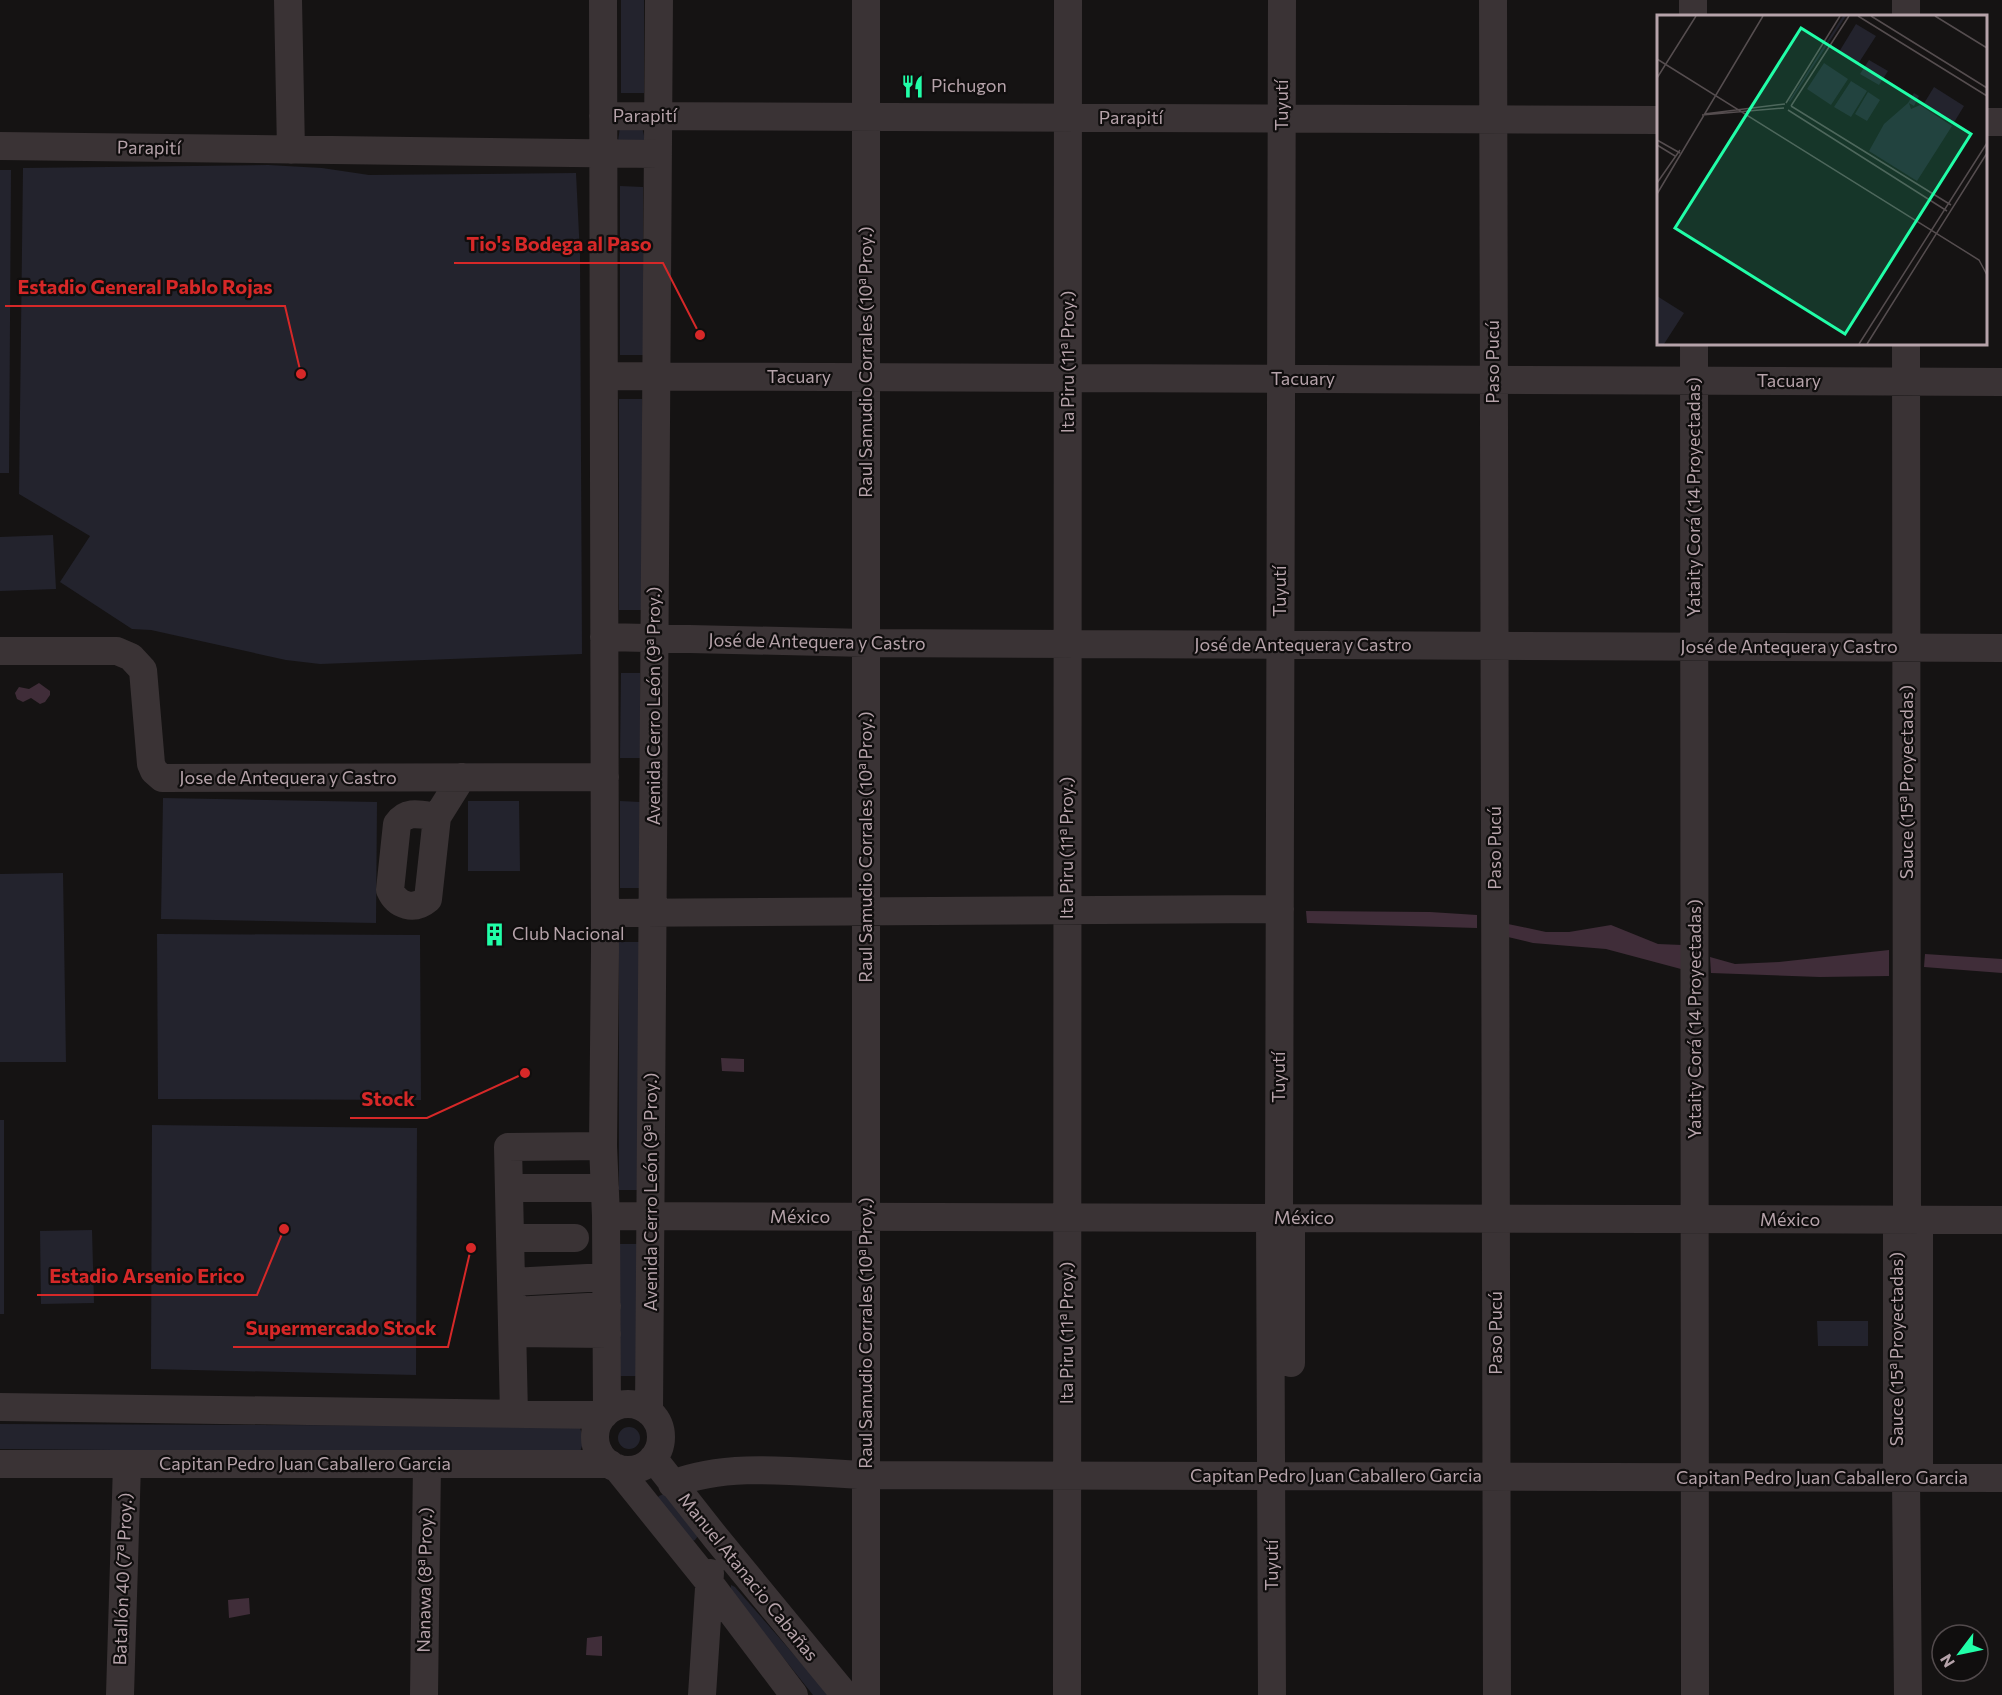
<svg xmlns="http://www.w3.org/2000/svg" width="2002" height="1695" viewBox="0 0 2002 1695" font-family="Commissioner,sans-serif">
  <style>
    .green { fill: #23232d }
    .water { fill: #402d39 }
    .lines { fill: none; stroke-linecap: round; stroke-linejoin: round }
    .minor { stroke: #3a3335; stroke-width: 28 }
    .labels { text-anchor: middle; stroke-width: 4.5; stroke-linejoin: round; paint-order: stroke }
    .poi-label { font-size: 18px; fill: #b6a3aa; stroke: #100e0e; text-anchor: start }
    .street-label { font-size: 18px; fill: #b6a3aa; stroke: #100e0e }
    .inset-road { fill: none; stroke: #554d4f; stroke-width: 1.5 }
    .view { fill: #21fea8; fill-opacity: 0.15; stroke: #21fea8; stroke-width: 3 }
    .inset-edge { fill: none; stroke: #b6a3aa; stroke-width: 3 }
    .leader { fill: none; stroke: #d62828; stroke-width: 2 }
    .callout-dot { fill: #d62828; stroke: #100e0e; stroke-width: 2 }
    .callout-label { font-size: 20px; text-anchor: middle; font-weight: bold; fill: #d62828; stroke: #100e0e; stroke-width: 4.5; stroke-linejoin: round; paint-order: stroke }
  </style>
  <rect width="100%" height="100%" fill="#151313"/>
  <path class="green" d="M621 0H644V93H621Z
    M620 127H642L645 140 618 141Z
    M268 165 322 168 369 175 576 173 580 255 582 654 320 664 286 660 151 630 132 629 60 582 90 536 19 494 23 168Z
    M0 170H11L9 473H0Z
    M620 186 643 187V355H620Z
    M619 399H642V610H619Z
    M53 535 56 589 0 591V537Z
    M621 673H640V758H620Z
    M163 798 377 802 376 923 161 919Z
    M468 801H519L520 871H468Z
    M620 801 640 802 639 888H620Z
    M63 873 66 1062H0V874Z
    M157 934 420 935 421 1100 158 1099Z
    M619 942H639L640 1190H619Z
    M0 1120H4V1314H0Z
    M152 1125 417 1128 416 1375 151 1369Z
    M92 1230 94 1303 41 1304 40 1231Z
    M620 1244H639L638 1376H619Z
    M1817 1321H1868V1346H1818Z
    M0 1424 562 1426 580 1428 584 1440 580 1452 563 1454 0 1449Z
    M618 1438a11 11 0 1 1 22 0a11 11 0 1 1-22 0Z
    M666 1493 698 1536 695 1540 689 1542 656 1500 659 1496Z
    M731 1585 735 1587 829 1695H813L731 1592Z"/>
  <path class="water" d="M39 683 50 691V695L45 702 40 704 31 698 23 702 17 699 15 693 19 687 29 689Z
    M1306 911 1430 912 1477 915V928L1307 923Z
    M1508 924 1546 932H1569L1611 925 1658 944 1682 945 1681 969 1606 949 1533 943 1508 937Z
    M1889 950V976L1820 977 1711 973 1710 957 1735 964 1779 962Z
    M1925 954 2002 959V973L1924 967Z
    M721 1058 744 1059V1072L722 1071Z
    M249 1598 250 1614 229 1618 228 1600Z
    M602 1636V1656L586 1655 587 1638Z"/>
  <g class="lines">
    <path class="minor" d="M288 0 291 150
      M603 0 605 951 603 1146 606 1216 607 1412
      M1493 0 1497 1695
      M1693 0V16
      M1906 0V16
      M603 116 1658 120
      M1986 122H2002
      M0 146 658 154
      M1694 344 1695 1695
      M1906 344 1907 1220
      M604 376 2002 382
      M604 637 866 643 2002 648
      M0 651H117L131 657 143 670 151 764 154 771 162 778 605 777
      M437 817C422 815 407 809 397 824L390 890C397 906 414 911 428 899L437 817 462 777
      M605 913 1280 909
      M509 1188H605
      M606 1216 2002 1220
      M1270 1218 1272 1695
      M1279 1218 1282 0
      M511 1238H575
      M512 1282 606 1277
      M513 1311 607 1306
      M514 1333 607 1334
      M1291 1363V1218
      M595 1437a33 33 0 1 1 66 0a33 33 0 1 1-66 0Z
      M0 1407 604 1415
      M649 1412 659 0
      M514 1414 508 1147 603 1146
      M653 1458 716 1538 845 1695
      M0 1464H610
      M617 1468 708 1581 794 1695
      M1897 1478V1220
      M1906 1478 1908 1695
      M1919 1478V1220
      M672 1484C732 1461 803 1473 866 1475L2002 1478
      M120 1695 127 1464
      M424 1695 427 1464
      M702 1695 710 1573
      M866 1695V0
      M1067 1695 1068 0"/>
  </g>
  <defs>
    <symbol id="restaurant-bare" viewBox="-9 -9 18 18"><path d="M-5-6h1v4h1v-4h1v4h1v-4h1v5L-1.5 .5V6h-2V.5L-5-1ZM5-6V6H3V1.5H1.5Q1.5-4 5-6Z" fill="#21fea8" stroke="#100e0e" stroke-width="2.5" paint-order="stroke"/></symbol>
    <symbol id="building-bare" viewBox="-9 -9 18 18"><path d="M-4-6H4V6H1V3H-1V6H-4ZM-2.5-4.3h1.7v1.8h-1.7ZM.8-4.3h1.7v1.8H.8ZM-2.5-1h1.7V.8h-1.7ZM.8-1h1.7V.8H.8Z" fill="#21fea8" stroke="#100e0e" stroke-width="2.5" paint-order="stroke"/></symbol>
  </defs>
  <g fill-rule="evenodd">
    <use href="#restaurant-bare" x="896" y="70" width="33" height="33"/>
    <use href="#building-bare" x="478" y="918" width="33" height="33"/>
  </g>
  <g class="labels">
    <g class="poi-label">
      <text x="931" y="92">Pichugon</text>
      <text x="512" y="940">Club Nacional</text>
    </g>
    <g class="street-label">
      <text transform="translate(1282 105) rotate(-90)" y="6">Tuyutí</text>
      <text x="645" y="122">Parapití</text>
      <text x="1131" y="124">Parapití</text>
      <text transform="translate(149 148) rotate(1)" y="6">Parapití</text>
      <text transform="translate(866 362) rotate(-90)" y="6">Raul Samudio Corrales (10ª Proy.)</text>
      <text transform="translate(1068 362) rotate(-90)" y="6">Ita Piru (11ª Proy.)</text>
      <text transform="translate(1493 362) rotate(-90)" y="6">Paso Pucú</text>
      <text x="799" y="383">Tacuary</text>
      <text x="1303" y="385">Tacuary</text>
      <text x="1789" y="387">Tacuary</text>
      <text transform="translate(1694 497) rotate(-90)" y="6">Yataity Corá (14 Proyectadas)</text>
      <text transform="translate(1280 591) rotate(-90)" y="6">Tuyutí</text>
      <text transform="translate(817 642) rotate(1)" y="6">José de Antequera y Castro</text>
      <text x="1303" y="651">José de Antequera y Castro</text>
      <text x="1789" y="653">José de Antequera y Castro</text>
      <text transform="translate(654 706) rotate(-90)" y="6">Avenida Cerro León (9ª Proy.)</text>
      <text x="288" y="784">Jose de Antequera y Castro</text>
      <text transform="translate(1907 782) rotate(-90)" y="6">Sauce (15ª Proyectadas)</text>
      <text transform="translate(866 847) rotate(-90)" y="6">Raul Samudio Corrales (10ª Proy.)</text>
      <text transform="translate(1067 848) rotate(-90)" y="6">Ita Piru (11ª Proy.)</text>
      <text transform="translate(1495 848) rotate(-90)" y="6">Paso Pucú</text>
      <text transform="translate(1695 1019) rotate(-90)" y="6">Yataity Corá (14 Proyectadas)</text>
      <text transform="translate(1279 1077) rotate(-90)" y="6">Tuyutí</text>
      <text transform="translate(651 1192) rotate(-90)" y="6">Avenida Cerro León (9ª Proy.)</text>
      <text x="800" y="1223">México</text>
      <text x="1304" y="1224">México</text>
      <text x="1790" y="1226">México</text>
      <text transform="translate(866 1333) rotate(-90)" y="6">Raul Samudio Corrales (10ª Proy.)</text>
      <text transform="translate(1067 1333) rotate(-90)" y="6">Ita Piru (11ª Proy.)</text>
      <text transform="translate(1496 1333) rotate(-90)" y="6">Paso Pucú</text>
      <text transform="translate(1897 1349) rotate(-90)" y="6">Sauce (15ª Proyectadas)</text>
      <text x="305" y="1470">Capitan Pedro Juan Caballero Garcia</text>
      <text x="1336" y="1482">Capitan Pedro Juan Caballero Garcia</text>
      <text x="1822" y="1484">Capitan Pedro Juan Caballero Garcia</text>
      <text transform="translate(1272 1565) rotate(-90)" y="6">Tuyutí</text>
      <text transform="translate(748 1577) rotate(51)" y="6">Manuel Atanacio Cabañas</text>
      <text transform="translate(123 1579) rotate(-88)" y="6">Batallón 40 (7ª Proy.)</text>
      <text transform="translate(425 1580) rotate(-89)" y="6">Nanawa (8ª Proy.)</text>
    </g>
  </g>
  <g transform="translate(1657 15)">
    <rect width="330" height="330" fill="#151313"/>
    <path d="M186 1H189L133 87 132 86ZM199 9 219 21 201 49 182 37ZM212 45 231 56 222 70 203 59ZM167 48 191 64 174 90 150 74ZM194 66 210 76 194 102 177 92ZM277 72 307 91 296 109 266 90ZM211 77 223 85 210 106 198 99ZM257 78 262 81 257 91 252 88 254 94 263 90 295 111 260 166 212 136 227 109 251 88ZM0 281 27 298 7 329H0Z" fill="#23232d"/>
    <path class="inset-road" d="M201 1 330 81M214 1 330 73M278 1 330 33M0 44 322 245 330 260M0 63 39 1M129 88 183 1M134 91 294 190M134 91 192 1M131 95 290 196M47 99 128 89M45 100 127 93M0 125 23 138M0 130 18 141M0 168 23 135M0 179 106 1M202 329 330 128M210 329 330 138"/>
    <path class="view" d="M144 13 314 119 188 319 18 213Z"/>
    <rect width="330" height="330" class="inset-edge"/>
  </g>
  <path class="leader" d="M700 335L663 263H454M301 374L285 306H5M525 1073L427 1118H350M284 1229L257 1295H37M471 1248L448 1347H233"/>
  <g class="callout-dot">
    <circle cx="700" cy="335" r="6"/>
    <circle cx="301" cy="374" r="6"/>
    <circle cx="525" cy="1073" r="6"/>
    <circle cx="284" cy="1229" r="6"/>
    <circle cx="471" cy="1248" r="6"/>
  </g>
  <g class="callout-label">
    <text x="559" y="251">Tio's Bodega al Paso</text>
    <text x="145" y="294">Estadio General Pablo Rojas</text>
    <text x="388" y="1106">Stock</text>
    <text x="147" y="1283">Estadio Arsenio Erico</text>
    <text x="341" y="1335">Supermercado Stock</text>
  </g>
  <g transform="translate(1960 1653) rotate(238)"><circle r="28" fill="#100e0e" stroke="#524a4c" stroke-width="1.5"/>
  <path d="M0-4.5L10 22L0 15L-10 22Z" fill="#21fea8"/>
  <text y="-9" font-size="16" font-weight="bold" text-anchor="middle" fill="#b6a3aa">N</text>
  </g>
</svg>
